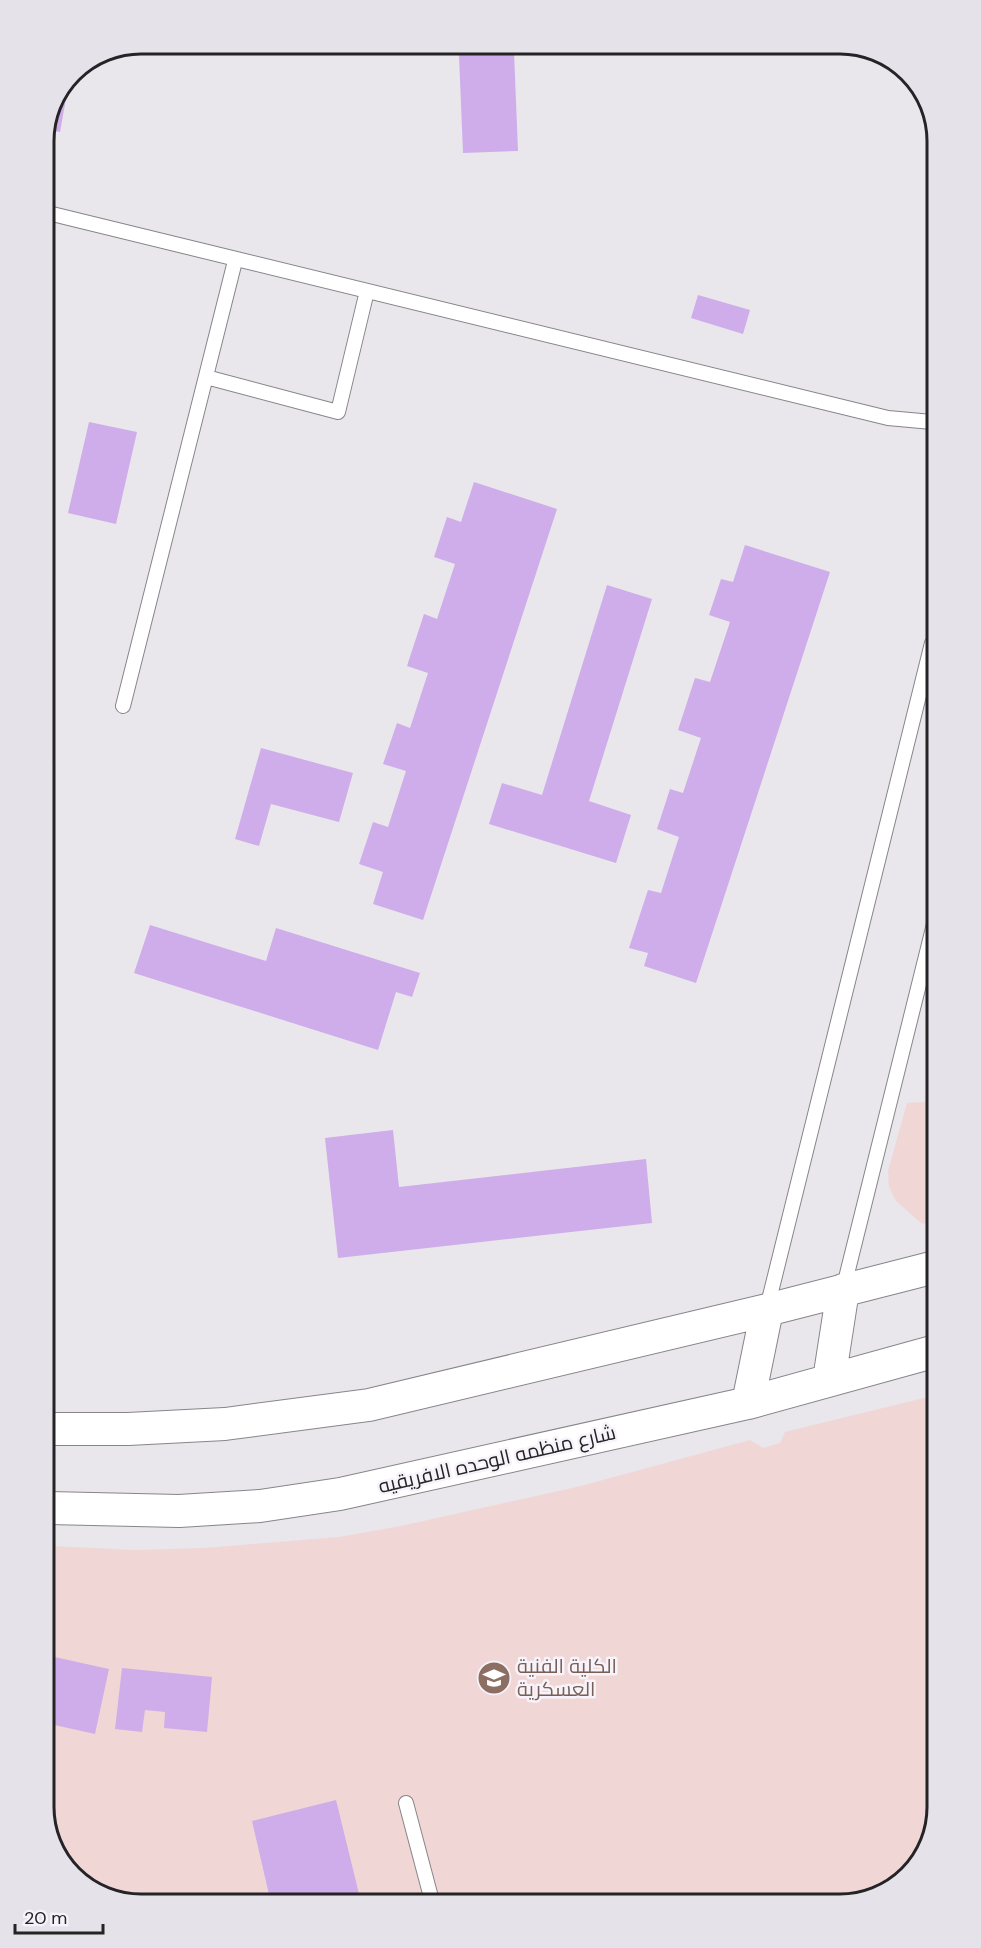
<svg xmlns="http://www.w3.org/2000/svg" width="981" height="1948" viewBox="0 0 981 1948" font-family="'DM Sans',Cairo,sans-serif">
  <style>
    .education { fill: #f1d6d6 }
    .building { fill: #ceadea }
    .lines { fill: none; stroke-linecap: round; stroke-linejoin: round }
    .service-casing { stroke: #88858a; stroke-width: 16 }
    .tertiary-casing { stroke: #88858a; stroke-width: 34 }
    .service { stroke: #fff; stroke-width: 14 }
    .tertiary { stroke: #fff; stroke-width: 32 }
    .labels { text-anchor: middle; stroke-width: 5; stroke-linejoin: round; paint-order: stroke }
    .street-label { font-size: 20px; fill: #242325; stroke: #f7f3fa }
    .education-label { font-size: 20px; fill: #785e54; stroke: #f7f3fa; text-anchor: start }
    .rim { fill: none; stroke: #242325; stroke-width: 3 }
  </style>
  <rect width="100%" height="100%" fill="#e9e6ec"/>
  <path class="education" d="M934 1064 935 1226 921 1223 896 1201 889 1187 888 1171 907 1103 925 1102Z
    M936 1395 937 1807 921 1861 877 1897 135 1904 87 1888 51 1844 50 1546 135 1550 206 1548 339 1537 401 1526 581 1486 750 1440 763 1448 780 1443 785 1432Z"/>
  <path class="building" d="M457 44H509V47L458 51Z
    M514 52 518 151 463 153 459 55Z
    M70 76 60 132 46 130 55 110Z
    M698 295 750 310 743 334 691 318Z
    M89 422 137 432 116 524 68 513Z
    M474 482 557 509 423 920 373 904 383 872 359 864 373 822 388 827 406 771 383 764 397 723 410 728 428 673 407 666 424 614 437 619 455 564 434 557 447 517 461 522Z
    M745 545 830 572 696 983 644 966 648 953 629 948 648 890 661 893 679 837 657 829 670 789 683 793 701 738 678 730 695 678 710 682 730 622 709 615 721 579 733 582Z
    M607 585 652 599 589 801 631 815 616 863 489 824 502 783 542 795Z
    M261 748 353 773 339 822 271 804 259 846 235 839Z
    M150 925 266 961 276 928 420 973 412 997 396 992 378 1050 134 973Z
    M393 1130 399 1187 646 1159 652 1223 338 1258 325 1138Z
    M50 1656 109 1669 95 1734 50 1724Z
    M122 1668 212 1677 207 1732 164 1728 165 1712 145 1710 142 1732 115 1729Z
    M336 1800 361 1902 271 1903 252 1821Z"/>
  <g class="lines">
    <defs>
      <path id="service" d="M44 212 888 418 932 422
        M206 377 338 412 367 291
        M123 706 235 261
        M843 1290 934 924
        M767 1308 932 643
        M406 1803 432 1901"/>
      <path id="tertiary" d="M829 1380 843 1290
        M748 1403 767 1310
        M49 1429H128L225 1424 369 1405 767 1310 935 1267
        M49 1508 179 1511 260 1506 340 1494 748 1403 936 1351"/>
    </defs>
    <use href="#service" class="service-casing"/>
    <use href="#tertiary" class="tertiary-casing"/>
    <use href="#service" class="service"/>
    <use href="#tertiary" class="tertiary"/>
  </g>
  <defs>
    <symbol id="university-disc" viewBox="-11 -11 22 22"><circle r="9.5" fill="#8d6e63" stroke="#f7f3fa"/><path d="M0-5L7-2L0 1L-7-2ZM-4 1L0 2.5L4 1V4Q0 6-4 4Z" fill="#fff"/></symbol>
  </defs>
  <g fill-rule="evenodd">
    <use href="#university-disc" x="475" y="1659" width="38" height="38"/>
  </g>
  <g class="labels">
    <g class="street-label">
      <text transform="translate(497 1459) rotate(-13)" y="7">شارع منظمه الوحده الافريقيه</text>
    </g>
    <g class="education-label">
      <text x="517" y="1673">الكلية الفنية<tspan x="517" dy="23">العسكرية</tspan></text>
    </g>
  </g>
  <path d="M0 0H981V1948H0ZM141 54H840A87 87 0 0 1 927 141V1807A87 87 0 0 1 840 1894H141A87 87 0 0 1 54 1807V141A87 87 0 0 1 141 54Z" fill="#e6e2e9" fill-rule="evenodd"/>
  <path class="rim" d="M141 54H840A87 87 0 0 1 927 141V1807A87 87 0 0 1 840 1894H141A87 87 0 0 1 54 1807V141A87 87 0 0 1 141 54Z"/>
  <path d="M15 1924v9h88v-9" fill="none" stroke="#242325" stroke-width="3"/>
  <text x="24" y="1924" font-size="18" fill="#242325" stroke="#f7f3fa" stroke-width="4.5" paint-order="stroke">20 m</text>
</svg>
